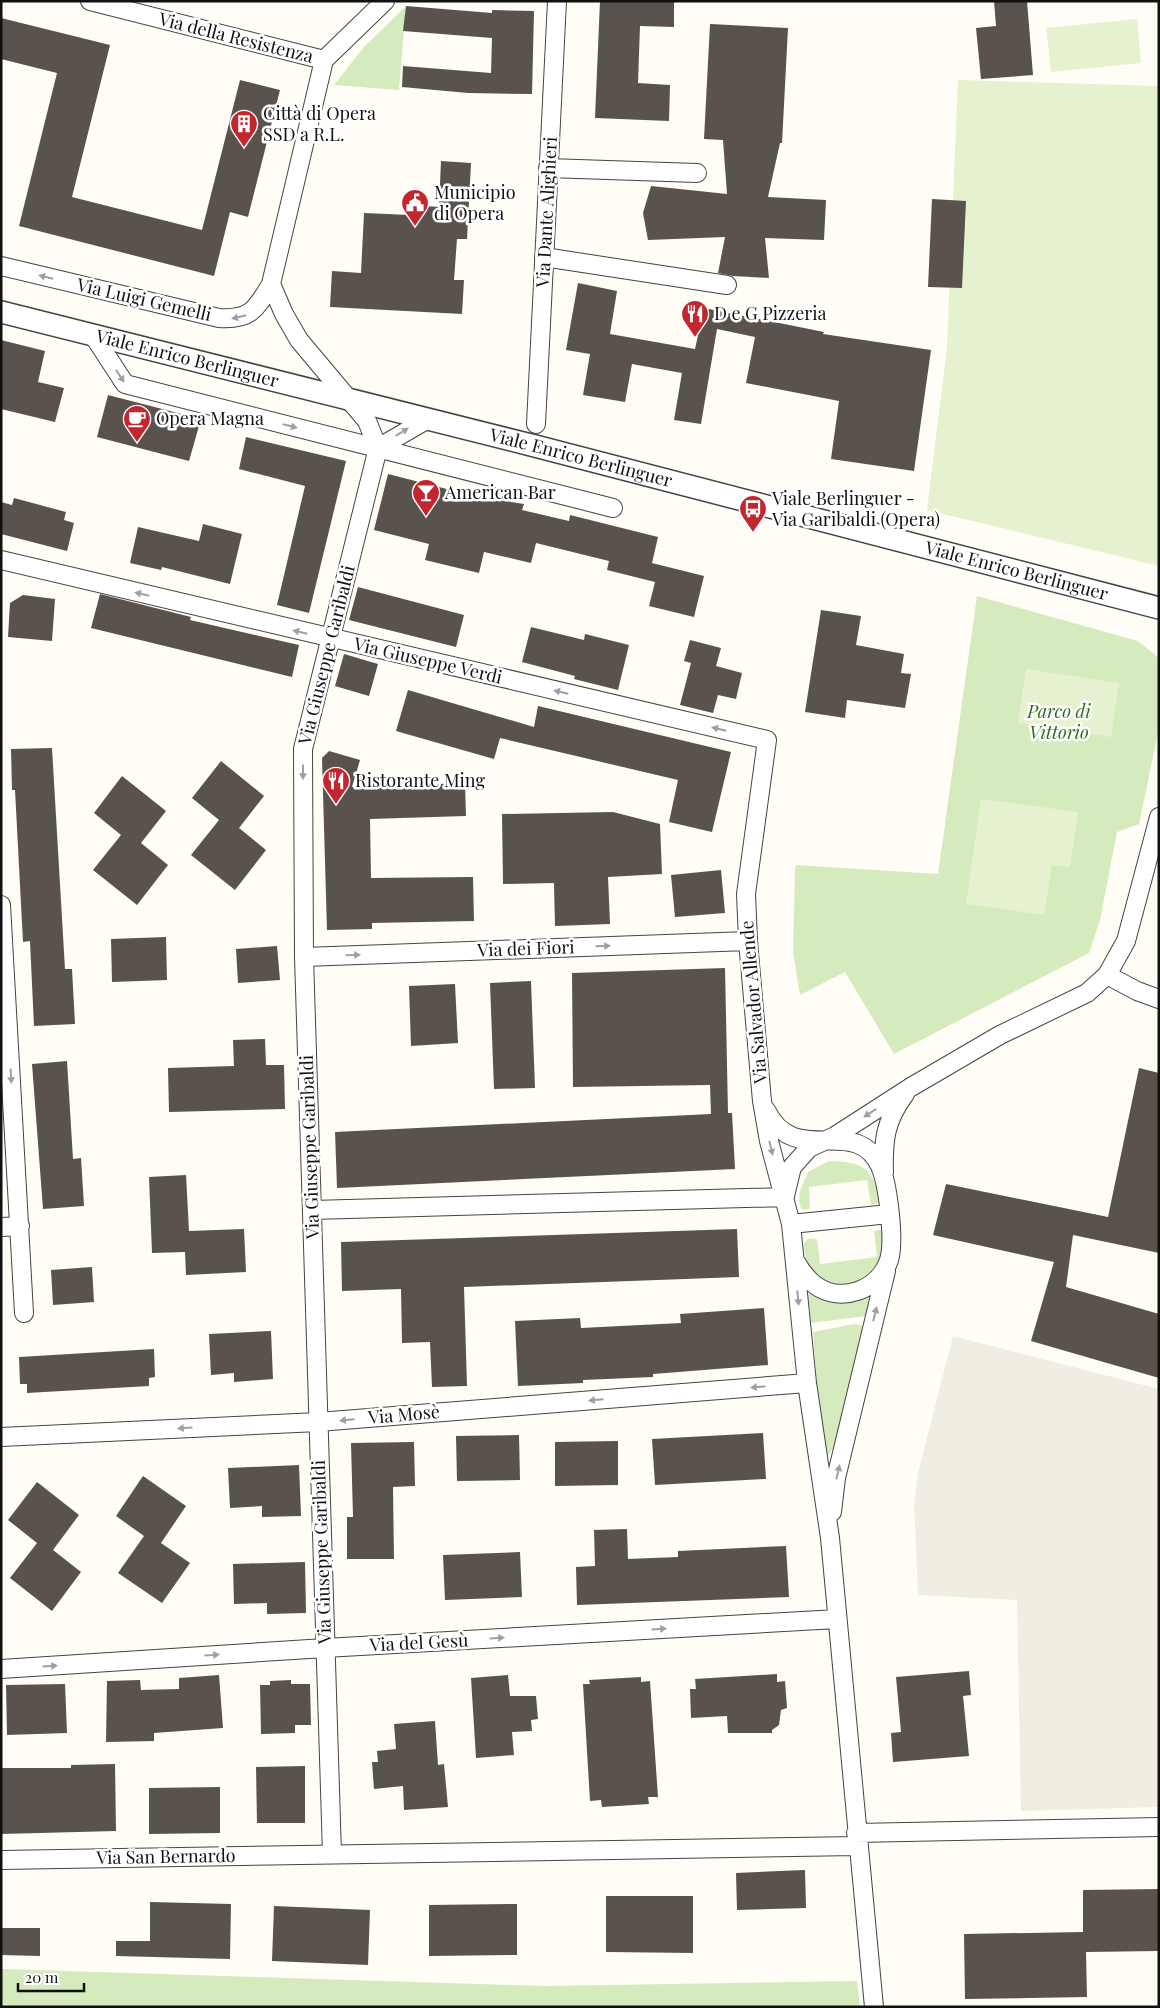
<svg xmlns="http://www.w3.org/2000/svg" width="1160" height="2008" viewBox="0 0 1160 2008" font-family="'Playfair Display',serif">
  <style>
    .green { fill: #d5ebbd }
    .pitch { fill: #e6f2cf }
    .plaza { fill: #f1ede2 }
    .building { fill: #5a524d }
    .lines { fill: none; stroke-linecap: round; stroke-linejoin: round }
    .minor-casing { stroke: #444; stroke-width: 20 }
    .tertiary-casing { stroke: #444; stroke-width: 24 }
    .minor { stroke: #fff; stroke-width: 18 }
    .tertiary { stroke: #fff; stroke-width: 21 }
    .oneway { fill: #a0a0a0 }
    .labels { text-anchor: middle; stroke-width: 5; stroke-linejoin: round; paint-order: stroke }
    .street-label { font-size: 18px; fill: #111; stroke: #fff }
    .poi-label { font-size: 18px; fill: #111; stroke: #fff; text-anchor: start }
    .park-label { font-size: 18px; font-style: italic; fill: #2f6b1f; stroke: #fff }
  </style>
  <rect width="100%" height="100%" fill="#fffdf5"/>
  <path class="green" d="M406 6 399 90 334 85 364 47Z
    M977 596 1138 641 1159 658V728L1139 824 1117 832 1100 920 1089 953 894 1054 845 972 800 995 793 952 795 869 796 865 938 874Z
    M829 1161C864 1162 874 1168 880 1203L871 1205 867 1180 809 1187 810 1209 802 1210C795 1197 803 1184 808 1172Z
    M885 1229C892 1297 802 1300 804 1243L808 1239H817L820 1264 877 1257 874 1231Z
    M810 1293C830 1303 852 1306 873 1296L866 1316 811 1323 808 1296Z
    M854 1324 864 1326 834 1447 827 1457 821 1439 813 1332Z
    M1 1969 546 1986 857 1981 860 2007H1Z"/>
  <path class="pitch" d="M1137 19 1141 63 1051 72 1046 28Z
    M958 80 1159 86V566L927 510 947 348Z
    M1026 669 1119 683 1111 737 1018 723Z
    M981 799 1078 812 1070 867 1052 865 1044 915 966 904Z"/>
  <path class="plaza" d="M953 1336 1159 1389V1807L1021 1811 1017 1600 918 1595 914 1503 918 1473Z"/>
  <path class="building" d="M600 1H674V27L640 26 638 83 670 85 669 121 595 118Z
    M994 1H1027L1033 75 981 79 976 28 996 26Z
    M406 6 492 13V10L534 11 532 94 468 93 402 87 403 66 491 73 492 38 403 31Z
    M1 18 110 45 72 197 202 230 240 80 280 90 248 217 230 212 214 276 19 226 57 73 1 59Z
    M710 24 788 28 782 143H780L768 197 826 200 824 240 765 238 769 278 733 276 718 273 725 237 648 240 643 213 651 186 727 194 723 140 704 139Z
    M441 161 471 163 467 239H457L454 280H464L462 314 330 307 332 271 361 273 364 213 410 215 411 205 439 207Z
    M932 199 966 201 962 288 928 287Z
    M578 283 617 291 610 334 695 349 704 308 824 332 823 334 931 350 914 471 831 459 839 401 746 383 755 337 717 329 701 424 674 420 682 373 632 364 625 402 583 395 590 354 566 350Z
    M1 340 45 351 38 382 64 388 55 422 1 409Z
    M108 395 201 419 189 461 97 437Z
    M246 437 346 461 309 613 277 605 305 486 239 469Z
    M388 474 478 497 524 504 522 510 569 521 570 515 658 537 652 563 704 576 694 617 649 606 655 582 607 570 609 561 536 543 531 563 484 552 479 573 425 560 429 544 374 530Z
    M14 498 66 512 64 520 74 523 67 551 1 534V502L12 505Z
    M203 524 242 534 230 584 162 567 161 570 130 563 138 527 199 541Z
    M358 587 464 615 456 647 349 620Z
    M100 594 191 617 190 620 299 645 292 677 91 628Z
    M23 595 55 599 52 641 8 637 10 603Z
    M821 610 861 616 856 645 904 654 901 673 911 674 905 708 847 700 845 718 805 712Z
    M531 627 584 640 585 634 629 645 618 690 574 679 575 676 522 662Z
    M690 640 721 648 716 666 742 673 736 699 718 695 713 713 680 705 691 663 684 661Z
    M344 654 378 664 369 696 335 686Z
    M408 690 534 727 538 706 731 752 712 832 669 822 678 780 500 738 494 759 396 731Z
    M52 748 65 969H72L75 1024 34 1026 30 941 23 942 15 790H12L11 749Z
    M329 751 360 760 352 787 465 783 466 816 370 819 371 878 473 877 474 921 372 923V929L327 930 322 758Z
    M221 761 264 796 239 828 266 850 235 890 191 855 219 820 192 798Z
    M122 776 166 811 141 843 168 865 137 905 93 870 121 835 94 813Z
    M613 812 660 824 662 874 608 877 610 924 555 926 554 883 503 884 502 814Z
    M721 870 725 913 675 917 671 875Z
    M166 937 167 980 112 982 111 939Z
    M277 946 280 980 238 983 236 949Z
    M725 968 728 1113H732L735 1169 337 1188 335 1132 711 1114 710 1085 573 1087 572 973Z
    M531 981 535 1088 494 1089 490 983Z
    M455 984 458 1043 411 1046 409 986Z
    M265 1039 266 1065H284L285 1109 169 1112 168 1068 234 1066 233 1040Z
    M67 1061 73 1159 81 1158 84 1206 43 1209 32 1064Z
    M1139 1068 1159 1073V1253L1073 1235 1066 1287 1159 1314V1378L1031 1341 1054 1262 933 1235 946 1184 1108 1217Z
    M186 1175 189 1231 244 1229 246 1272 186 1275 185 1252 152 1253 149 1177Z
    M737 1229 739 1277 464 1287 467 1386 432 1387 430 1342 402 1343 401 1289 342 1291 341 1242Z
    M92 1267 94 1302 53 1305 51 1270Z
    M764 1308 768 1365 653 1374V1377L583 1380V1383L518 1386 515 1321 580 1318 581 1328 681 1323 680 1314Z
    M271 1331 273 1379 234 1382V1373L211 1375 209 1334Z
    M154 1349 155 1377 149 1378V1386L27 1393V1384H20L19 1357Z
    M763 1433 766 1479 655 1485 652 1439Z
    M519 1435 520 1480 457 1481 456 1436Z
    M618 1441V1485L555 1486V1442Z
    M414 1442 415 1486 393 1487 394 1559H347V1517H353L351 1443Z
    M299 1465 301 1516 262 1517V1506L230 1508 228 1468Z
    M143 1476 186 1506 161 1543 190 1563 162 1603 118 1573 144 1536 116 1516Z
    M37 1482 79 1515 53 1550 81 1572 52 1611 10 1578 37 1543 8 1520Z
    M627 1529 628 1559 678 1557V1551L786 1546 789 1597 577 1605 576 1567 595 1566 594 1530Z
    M520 1552 522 1597 445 1600 443 1555Z
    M305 1562 306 1613 267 1614V1603L234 1604 233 1564Z
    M969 1671 971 1695 963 1696 969 1756 893 1762 891 1733 901 1732 896 1677Z
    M777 1674V1682L785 1681 787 1708 781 1710 779 1725 772 1730V1733H728L727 1716 691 1718 690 1689H696L695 1679Z
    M219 1675 223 1728 154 1733V1741L106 1742 107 1681 140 1680 141 1690 179 1689V1678Z
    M508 1675 510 1696H536L538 1719 531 1720 532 1731 512 1732 514 1755 476 1758 471 1678Z
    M641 1677V1682L650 1681 658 1797H648L649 1804 602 1807 601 1800 590 1801 583 1684H590L589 1680Z
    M291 1680V1684H310L311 1725H295V1733L261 1734 260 1685H270V1681Z
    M65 1684 67 1733 7 1735 6 1685Z
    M435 1721 438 1765 444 1764 448 1807 404 1810 403 1786 374 1789 372 1762H378L377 1751 396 1749 394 1724Z
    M115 1764 116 1831 1 1834V1768H71V1765Z
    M305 1766V1823H257L256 1767Z
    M220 1787V1833L149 1834V1788Z
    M805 1870 806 1908 737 1910 736 1873Z
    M1159 1889V1951L1086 1952 1087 1997 965 1999 964 1934 1083 1932V1890Z
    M606 1896H693V1953L606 1952Z
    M150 1902 231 1904 230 1959 116 1956V1941H150Z
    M517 1904V1955L429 1956V1905Z
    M274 1906 370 1910 368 1965 272 1961Z
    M1 1928H40V1956L1 1955Z"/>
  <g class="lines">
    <defs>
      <path id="minor" d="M90 1 324 60
        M548 168 697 173
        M544 257 727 285
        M1 266 219 318C251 320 256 309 271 284
        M93 335 125 384 613 508
        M536 424 557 1
        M378 448 428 419
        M1 560 767 740 746 894 748 941 762 1101 769 1141 791 1224 807 1383 830 1538 874 2007
        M1 905 24 1313
        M304 957 748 941
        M1107 975 1137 991 1159 999
        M766 1110C795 1170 855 1113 880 1166 888 1184 895 1241 889 1260 879 1290 841 1304 815 1285 807 1279 801 1271 796 1262
        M884 1173C883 1140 885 1121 905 1094
        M785 1196 792 1167 809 1148 835 1136 911 1087 1000 1035 1087 993 1107 975 1126 941 1159 817
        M312 1210 785 1197
        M791 1224 889 1214
        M1 1227 20 1226
        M1 1437 318 1422 807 1383
        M832 1512 836 1478 886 1271
        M1 1669 325 1648 837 1619
        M856 1833 1159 1827
        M332 1854 304 957 303 749 378 448 367 421 299 340 284 314 271 284 324 60 385 1
        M1 1860 857 1846"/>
      <g id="tertiary">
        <path id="s1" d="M1 312 535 446 1159 608"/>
      </g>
    </defs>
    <use href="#minor" class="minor-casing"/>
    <use href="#tertiary" class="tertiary-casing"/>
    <use href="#minor" class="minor"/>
    <use href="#tertiary" class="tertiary"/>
  </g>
  <defs><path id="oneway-solid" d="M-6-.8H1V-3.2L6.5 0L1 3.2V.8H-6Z" transform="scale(1.25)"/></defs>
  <g class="oneway">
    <use href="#oneway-solid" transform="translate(46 277) rotate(-167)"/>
    <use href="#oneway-solid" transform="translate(239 317) rotate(167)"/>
    <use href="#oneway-solid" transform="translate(120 376) rotate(56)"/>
    <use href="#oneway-solid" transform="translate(290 426) rotate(14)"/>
    <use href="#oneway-solid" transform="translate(402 432) rotate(-31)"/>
    <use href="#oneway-solid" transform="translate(142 594) rotate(-167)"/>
    <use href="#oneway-solid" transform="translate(300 632) rotate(-167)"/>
    <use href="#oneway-solid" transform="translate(561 692) rotate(-167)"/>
    <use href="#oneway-solid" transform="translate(719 729) rotate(-167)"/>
    <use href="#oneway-solid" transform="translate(303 772) rotate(90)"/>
    <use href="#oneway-solid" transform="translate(603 946) rotate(-2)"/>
    <use href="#oneway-solid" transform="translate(353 955) rotate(-2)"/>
    <use href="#oneway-solid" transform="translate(11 1076) rotate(87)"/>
    <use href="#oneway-solid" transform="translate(870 1113) rotate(147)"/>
    <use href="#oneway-solid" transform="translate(771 1148) rotate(76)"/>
    <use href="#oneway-solid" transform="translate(798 1298) rotate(85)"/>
    <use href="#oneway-solid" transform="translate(875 1314) rotate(-76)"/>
    <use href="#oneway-solid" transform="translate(758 1387) rotate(175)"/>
    <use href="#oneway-solid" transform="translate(596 1400) rotate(175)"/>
    <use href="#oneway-solid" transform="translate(347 1420) rotate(175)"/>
    <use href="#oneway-solid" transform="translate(185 1428) rotate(177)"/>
    <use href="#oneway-solid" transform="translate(838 1472) rotate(-77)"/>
    <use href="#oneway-solid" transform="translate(659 1629) rotate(-3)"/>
    <use href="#oneway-solid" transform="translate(497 1638) rotate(-3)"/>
    <use href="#oneway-solid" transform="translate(212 1655) rotate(-4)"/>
    <use href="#oneway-solid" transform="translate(50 1666) rotate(-4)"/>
  </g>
  <defs>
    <symbol id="building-pin" viewBox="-11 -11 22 30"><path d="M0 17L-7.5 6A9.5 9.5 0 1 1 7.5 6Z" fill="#c4262e" stroke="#fff"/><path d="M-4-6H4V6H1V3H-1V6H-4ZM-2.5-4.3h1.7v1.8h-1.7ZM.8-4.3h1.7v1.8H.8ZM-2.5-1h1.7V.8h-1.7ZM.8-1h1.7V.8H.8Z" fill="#fff"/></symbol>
    <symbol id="civic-pin" viewBox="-11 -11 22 30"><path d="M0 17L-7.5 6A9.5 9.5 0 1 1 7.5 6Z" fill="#c4262e" stroke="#fff"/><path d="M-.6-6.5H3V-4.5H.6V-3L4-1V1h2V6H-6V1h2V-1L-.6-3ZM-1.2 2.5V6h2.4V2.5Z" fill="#fff"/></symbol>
    <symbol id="restaurant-pin" viewBox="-11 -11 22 30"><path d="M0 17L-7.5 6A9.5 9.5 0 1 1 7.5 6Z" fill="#c4262e" stroke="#fff"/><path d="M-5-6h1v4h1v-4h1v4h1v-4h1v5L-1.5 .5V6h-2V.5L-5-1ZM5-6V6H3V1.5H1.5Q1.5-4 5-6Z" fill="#fff"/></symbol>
    <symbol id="cafe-pin" viewBox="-11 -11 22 30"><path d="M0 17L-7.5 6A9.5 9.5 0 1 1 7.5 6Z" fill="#c4262e" stroke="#fff"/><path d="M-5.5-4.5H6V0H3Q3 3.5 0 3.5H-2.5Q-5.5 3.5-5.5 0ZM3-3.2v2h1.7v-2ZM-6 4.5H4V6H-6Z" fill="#fff"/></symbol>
    <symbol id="bar-pin" viewBox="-11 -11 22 30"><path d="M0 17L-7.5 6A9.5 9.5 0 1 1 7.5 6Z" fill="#c4262e" stroke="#fff"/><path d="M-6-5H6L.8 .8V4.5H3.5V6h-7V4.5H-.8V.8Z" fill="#fff"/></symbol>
    <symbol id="bus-pin" viewBox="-11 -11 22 30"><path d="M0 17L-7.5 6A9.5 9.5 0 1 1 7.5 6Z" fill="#c4262e" stroke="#fff"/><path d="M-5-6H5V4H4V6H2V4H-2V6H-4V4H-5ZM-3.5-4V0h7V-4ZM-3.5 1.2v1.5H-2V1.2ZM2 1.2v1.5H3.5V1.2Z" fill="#fff"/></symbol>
  </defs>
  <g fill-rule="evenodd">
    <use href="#building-pin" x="228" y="108" width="32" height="43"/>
    <use href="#civic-pin" x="399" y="187" width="32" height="43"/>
    <use href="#restaurant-pin" x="679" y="298" width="32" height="43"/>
    <use href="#cafe-pin" x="121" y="403" width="32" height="43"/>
    <use href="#bar-pin" x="410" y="477" width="32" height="43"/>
    <use href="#bus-pin" x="737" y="493" width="32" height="43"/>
    <use href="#restaurant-pin" x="320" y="765" width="32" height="43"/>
  </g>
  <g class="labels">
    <g class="street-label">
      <text transform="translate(236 38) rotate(14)" y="6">Via della Resistenza</text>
      <text transform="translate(547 212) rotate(-87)" y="6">Via Dante Alighieri</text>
      <text transform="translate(144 300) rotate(13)" y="6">Via Luigi Gemelli</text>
      <text dy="6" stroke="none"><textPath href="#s1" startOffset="192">Viale Enrico Berlinguer</textPath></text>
      <text dy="6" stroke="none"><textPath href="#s1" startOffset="598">Viale Enrico Berlinguer</textPath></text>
      <text dy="6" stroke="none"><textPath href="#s1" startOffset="1048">Viale Enrico Berlinguer</textPath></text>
      <text transform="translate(327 655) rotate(-76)" y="6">Via Giuseppe Garibaldi</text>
      <text transform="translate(428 661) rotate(13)" y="6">Via Giuseppe Verdi</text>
      <text transform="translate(526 949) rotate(-2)" y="6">Via dei Fiori</text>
      <text transform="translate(754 1002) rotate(-95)" y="6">Via Salvador Allende</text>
      <text transform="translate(310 1147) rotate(-92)" y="6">Via Giuseppe Garibaldi</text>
      <text transform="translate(404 1415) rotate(-5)" y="6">Via Mosè</text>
      <text transform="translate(322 1552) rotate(-92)" y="6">Via Giuseppe Garibaldi</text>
      <text transform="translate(419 1643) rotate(-3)" y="6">Via del Gesù</text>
      <text transform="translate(166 1857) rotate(-1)" y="6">Via San Bernardo</text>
    </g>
    <g class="poi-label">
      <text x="263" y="120">Città di Opera<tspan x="263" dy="21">SSD a R.L.</tspan></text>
      <text x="434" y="199">Municipio<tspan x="434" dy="21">di Opera</tspan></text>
      <text x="714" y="320">D e G Pizzeria</text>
      <text x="156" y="425">Opera Magna</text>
      <text x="445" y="499">American Bar</text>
      <text x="772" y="505">Viale Berlinguer -<tspan x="772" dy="21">Via Garibaldi (Opera)</tspan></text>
      <text x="355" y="787">Ristorante Ming</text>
    </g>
    <g class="park-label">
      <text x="1059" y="718">Parco di<tspan x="1059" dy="21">Vittorio</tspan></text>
    </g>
  </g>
  <rect width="1160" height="2008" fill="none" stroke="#111111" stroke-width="5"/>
  <path d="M18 1983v8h66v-8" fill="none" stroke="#111111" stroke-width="2.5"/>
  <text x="25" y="1983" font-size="15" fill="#111111" stroke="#ffffff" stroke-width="4" paint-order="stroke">20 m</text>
</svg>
